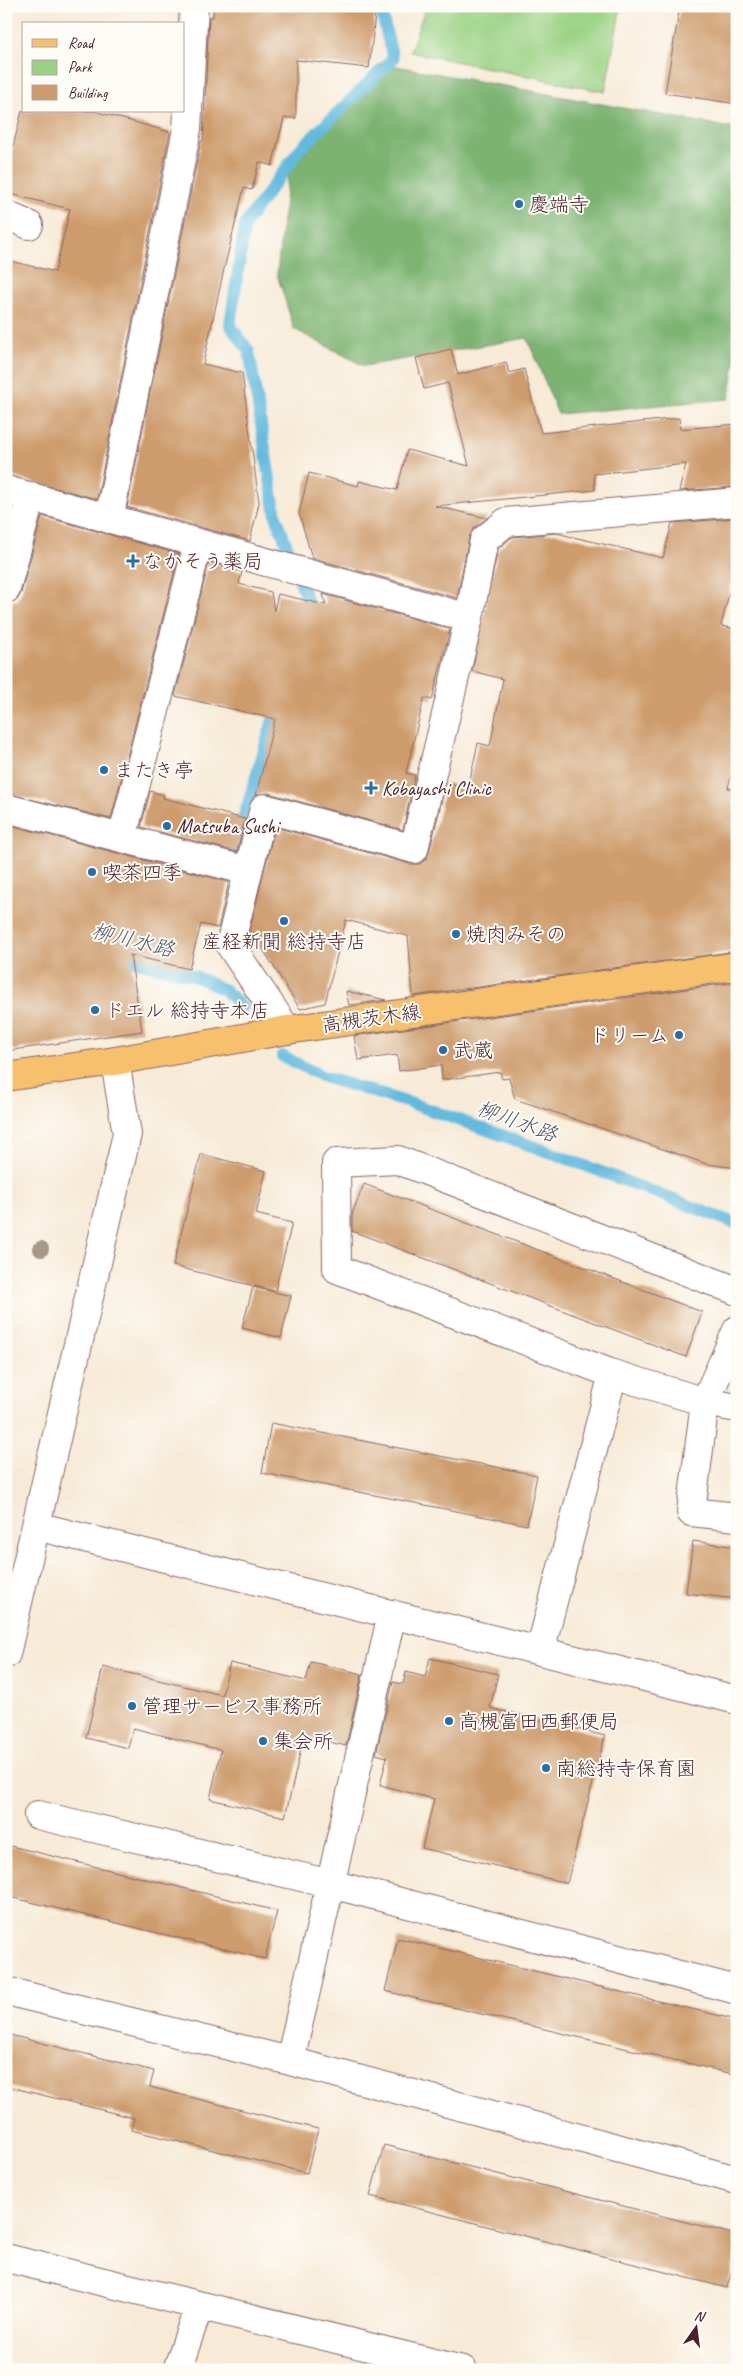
<svg xmlns="http://www.w3.org/2000/svg" width="743" height="2376" viewBox="0 0 743 2376" font-family="Caveat,'Klee One',sans-serif">
  <style>
    .green { fill: #9ad183; stroke: #727857 }
    .forest { fill: #7bb371; stroke: #62694e }
    .lines { fill: none; stroke-linecap: round; stroke-linejoin: round }
    .stream { stroke: #62bbdf; stroke-width: 12 }
    .building { fill: #cd9b6c }
    .minor-casing { stroke: #876667; stroke-width: 30 }
    .major-casing { stroke: #876667; stroke-width: 30 }
    .minor { stroke: #fff; stroke-width: 28 }
    .major { stroke: #f7c06c; stroke-width: 28 }
    .tree { fill: #a59886 }
    .poi-dot { fill: #1f6fb2; stroke: #fdfcf7; stroke-width: 2 }
    .labels { text-anchor: middle; stroke-width: 4; stroke-linejoin: round; paint-order: stroke }
    .poi-label { font-size: 20px; fill: #4a1f2b; stroke: #fdfcf7; text-anchor: start }
    .street-label { font-size: 20px; fill: #4a1f2b; stroke: #fdfcf7 }
    .water-label { font-size: 21px; font-style: italic; fill: #52566a; stroke: #fdfcf7 }
  </style>
  <rect width="100%" height="100%" fill="#fdfcf7"/>
  <filter id="ink" filterUnits="userSpaceOnUse"><feTurbulence type="fractalNoise" baseFrequency=".02" numOctaves="2"/><feDisplacementMap in="SourceGraphic" scale="10" xChannelSelector="R" yChannelSelector="G"/><feConvolveMatrix kernelMatrix="1 2 1 2 8 2 1 2 1" color-interpolation-filters="sRGB"/></filter>
  <filter id="wash" filterUnits="userSpaceOnUse"><feTurbulence type="fractalNoise" baseFrequency=".0096" numOctaves="4" result="noise"/><feDisplacementMap in="SourceGraphic" scale="20" xChannelSelector="R" yChannelSelector="G"/><feGaussianBlur stdDeviation="1.12" result="paint"/><feColorMatrix in="noise" values="0 0 0 0 0 0 0 0 0 0 0 0 0 0 0 0 0 1.4 0 .05"/><feComposite in="paint" operator="in"/></filter>
  <g filter="url(#wash)">
    <rect width="100%" height="100%" fill="#f7ead6"/>
    <path class="green" d="M426 6H621L605 92 410 52Z"/>
    <path class="forest" d="M380 63 737 129V351L729 399 558 414 527 338 364 366 294 329 277 274 288 173Z"/>
    <g class="lines">
      <path class="stream" d="M304 617 308 603 276 516 249 351 230 325 245 224 300 149 393 59 380 6
        M233 853 278 703
        M114 956 194 976 225 990 242 1007
        M282 1056 324 1077 416 1105 552 1153 737 1224"/>
    </g>
    <g id="blocks">
      <path class="building" d="M213 6H376L369 68 296 60V118H284L272 166 259 162 252 190 244 188 224 269 203 364 242 373 259 503 250 541 127 507 201 141H203L209 17H213Z
        M680 6H737V104L665 93Z
        M22 111H94L170 132 97 499 6 475V260L55 272 70 209 6 193V174Z
        M451 349 458 375 506 362 509 373 524 369 541 433 679 418 680 429 737 424V487L679 491 686 464 594 474 595 490 435 506 487 518 474 528 469 537 457 598 312 558 299 513 309 473 358 486 359 481 397 490 407 450 469 466 448 383 424 389 416 358Z
        M42 516 179 554 111 819 6 793V604L17 600 21 593Z
        M737 518V560L721 626 737 629V753L728 788 737 790V951L413 996 408 936 346 920 325 1003 300 1009 256 938 248 936 275 827 410 864H419L426 859 429 853 446 783 468 788 478 743 490 746 503 679 472 671 498 549 512 537 556 533 663 558 672 523Z
        M209 562 242 572 239 584 271 592 274 611 278 594 326 605 323 594 450 629 432 700 424 698 406 773 415 775 403 830 268 793 256 795 275 719 175 696Z
        M150 791 164 795 163 798 245 819 237 852 141 827Z
        M6 824 229 882 218 928 201 924 189 969 130 955 142 1031 6 1051Z
        M737 982V1168L707 1164 515 1099 509 1078 502 1079 500 1072 442 1080 441 1065 399 1071 397 1055 358 1060 354 1036Z
        M346 991 386 1000 349 1005Z
        M201 1154 266 1171 256 1214 292 1223 275 1291 173 1266Z
        M364 1184 702 1312 686 1357 352 1231V1214Z
        M253 1287 291 1296 281 1338 242 1328Z
        M271 1423 537 1475 527 1525 262 1473Z
        M693 1541 737 1547V1599L686 1593Z
        M430 1658 498 1674 490 1708 605 1736 567 1883 422 1848 434 1799 380 1785 387 1757 376 1754 393 1682 403 1684 406 1672 425 1677Z
        M311 1662 362 1674 346 1746 304 1736 285 1817 210 1799 221 1750 133 1728 128 1748 86 1738 103 1667 222 1695 230 1663 306 1681Z
        M11 1846 277 1911 265 1959 6 1896V1865Z
        M398 1938 737 2020V2075L385 1991Z
        M6 2034 154 2071 150 2087 318 2129 307 2173 131 2130 134 2118 6 2086Z
        M384 2145 737 2235V2251L727 2288 370 2196Z"/>
    </g>
  </g>
  <g filter="url(#ink)">
    <use href="#blocks" fill-opacity="0" stroke="#876667" stroke-width="1"/>
    <g class="lines">
      <defs>
        <path id="minor" d="M6 215 29 225
          M6 490 469 618
          M109 519 187 129 194 6
          M6 589 31 496
          M6 808 248 871
          M122 838 198 544
          M287 1030 230 945 264 808 414 849 469 618 484 540 506 522 737 502
          M737 1291 398 1160 336 1163 337 1269 613 1374 705 1402 737 1330
          M737 1408 705 1402 691 1512 737 1517
          M36 1526 737 1700
          M392 1614 290 2061 737 2180
          M540 1651 613 1374
          M6 1654 127 1134 115 1061
          M38 1815 331 1884 737 1990
          M6 1991 290 2061
          M6 2258 463 2370
          M177 2370 199 2306"/>
        <path id="major" d="M6 1077 115 1061 287 1030 737 966"/>
      </defs>
      <use href="#minor" class="minor-casing"/>
      <use href="#major" class="major-casing"/>
      <use href="#minor" class="minor"/>
      <use href="#major" class="major"/>
    </g>
    <circle class="tree" cx="41" cy="1249" r="8"/>
  </g>
  <g class="poi-dot">
    <circle cx="519" cy="204" r="5"/>
    <path d="M130.5 553.5h5v5h5v5h-5v5h-5v-5h-5v-5h5z"/>
    <circle cx="104" cy="770" r="5"/>
    <path d="M368.5 780.5h5v5h5v5h-5v5h-5v-5h-5v-5h5z"/>
    <circle cx="167" cy="826" r="5"/>
    <circle cx="92" cy="872" r="5"/>
    <circle cx="284" cy="921" r="5"/>
    <circle cx="456" cy="934" r="5"/>
    <circle cx="95" cy="1010" r="5"/>
    <circle cx="679" cy="1035" r="5"/>
    <circle cx="443" cy="1050" r="5"/>
    <circle cx="132" cy="1706" r="5"/>
    <circle cx="449" cy="1721" r="5"/>
    <circle cx="263" cy="1741" r="5"/>
    <circle cx="546" cy="1768" r="5"/>
  </g>
  <g class="labels">
    <g class="poi-label">
      <text x="529" y="211">慶端寺</text>
      <text x="143" y="568">なかそう薬局</text>
      <text x="114" y="777">またき亭</text>
      <text x="382" y="795">Kobayashi Clinic</text>
      <text x="177" y="833">Matsuba Sushi</text>
      <text x="102" y="879">喫茶四季</text>
      <text x="466" y="941">焼肉みその</text>
      <text x="284" y="948" text-anchor="middle">産経新聞 総持寺店</text>
      <text x="105" y="1017">ドエル 総持寺本店</text>
      <text x="669" y="1042" text-anchor="end">ドリーム</text>
      <text x="453" y="1057">武蔵</text>
      <text x="142" y="1713">管理サービス事務所</text>
      <text x="459" y="1728">高槻富田西郵便局</text>
      <text x="273" y="1748">集会所</text>
      <text x="556" y="1775">南総持寺保育園</text>
    </g>
    <g class="street-label">
      <text transform="translate(371 1018) rotate(-8)" y="7">高槻茨木線</text>
    </g>
    <g class="water-label">
      <text transform="translate(133 940) rotate(14)" y="7">柳川水路</text>
      <text transform="translate(517 1121) rotate(20)" y="7">柳川水路</text>
    </g>
  </g>
  <rect width="743" height="2376" fill="none" stroke="#fdfcf7" stroke-width="25"/>
  <rect x="22" y="22" width="162" height="90" fill="#fdfcf7" stroke="#b5a4a5"/>
  <rect x="32" y="39" width="25" height="8" fill="#f7c06c" stroke="#b5a4a5"/>
  <text x="68" y="48" font-size="15" fill="#4a1f2b">Road</text>
  <rect x="32" y="60" width="25" height="15" fill="#9ad183" stroke="#b5a4a5"/>
  <text x="68" y="72" font-size="15" fill="#4a1f2b">Park</text>
  <rect x="32" y="85" width="25" height="15" fill="#cd9b6c" stroke="#b5a4a5"/>
  <text x="68" y="98" font-size="15" fill="#4a1f2b">Building</text>
  <g transform="translate(696 2328) rotate(14)" stroke="#fdfcf7" stroke-width="4" paint-order="stroke">
  <path d="M0-4L9 19L0 12L-9 19Z" fill="#4a1f2b"/>
  <text y="-8" font-size="14" font-weight="bold" text-anchor="middle" fill="#4a1f2b">N</text>
  </g>
</svg>
